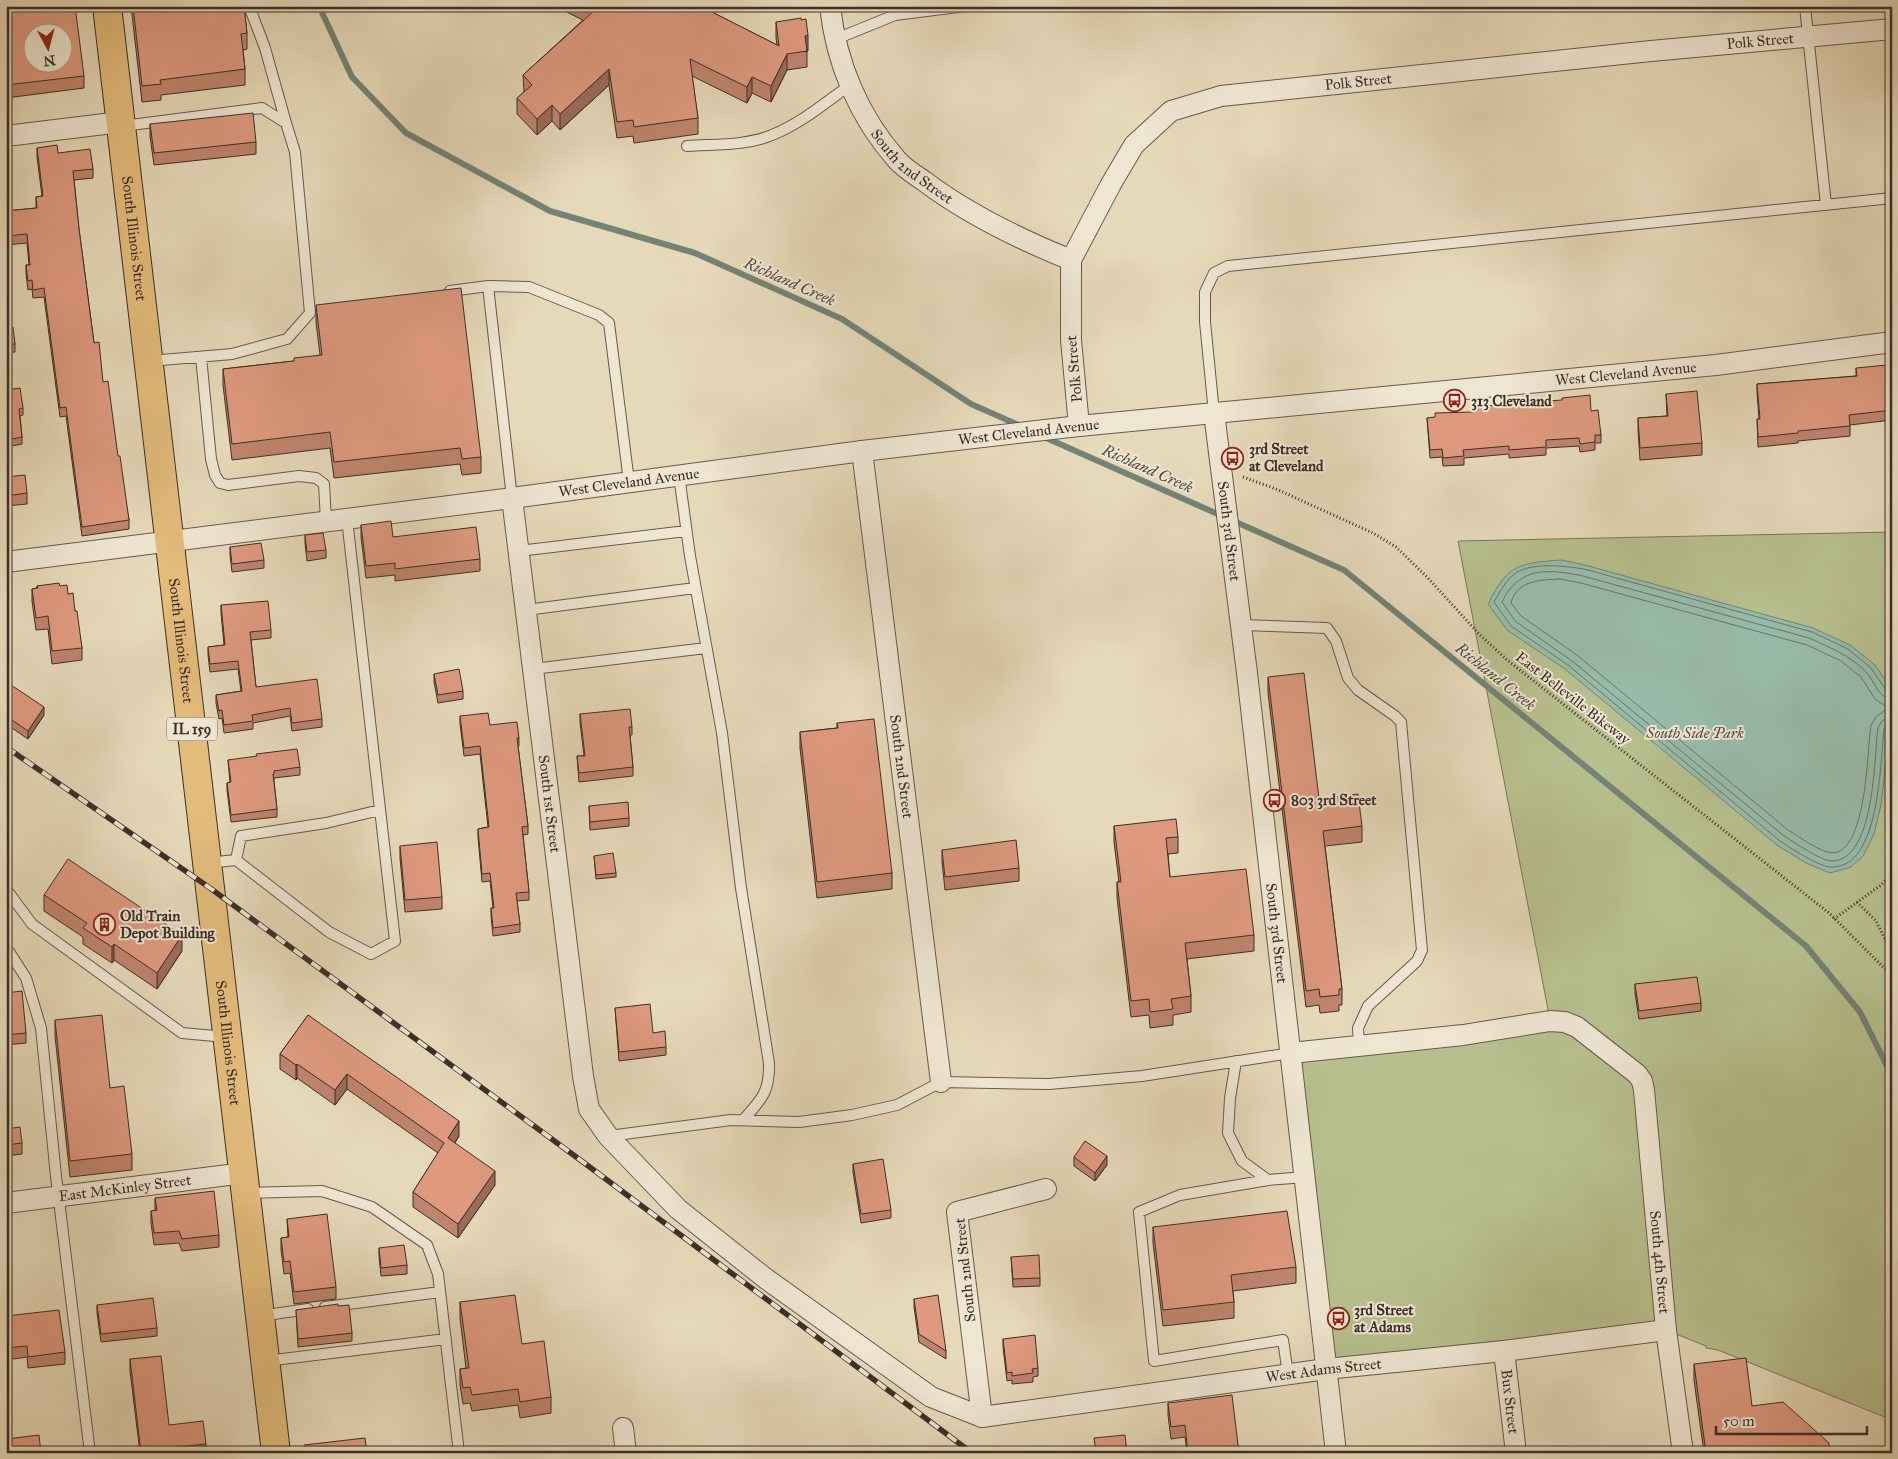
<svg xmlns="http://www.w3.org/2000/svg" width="1898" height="1459" viewBox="0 0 1898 1459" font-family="'IM FELL Great Primer',serif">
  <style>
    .green { fill: #b7bf8e; stroke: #7a765c }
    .water { fill: #97bba9; stroke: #738376 }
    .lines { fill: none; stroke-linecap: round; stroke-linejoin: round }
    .shore { stroke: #6a7469; stroke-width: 1 }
    .stream { stroke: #738376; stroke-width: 6 }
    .lane-casing { stroke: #67594d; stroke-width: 12 }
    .street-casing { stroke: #67594d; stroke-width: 22 }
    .primary-casing { stroke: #3d2e29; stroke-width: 30 }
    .path { stroke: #3d2e29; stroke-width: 3; stroke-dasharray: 1 2.5; stroke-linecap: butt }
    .lane { stroke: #efe6d2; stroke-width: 10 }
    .street { stroke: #efe6d2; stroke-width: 20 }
    .primary { stroke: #e3bc7c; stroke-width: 28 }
    .rail-casing { stroke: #3d2e29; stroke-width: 5.5 }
    .rail { stroke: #efe6d2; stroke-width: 4; stroke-dasharray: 11; stroke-linecap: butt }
    .wall { fill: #bf846d; stroke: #3d2e29 }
    .shaded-wall { fill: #9b6b59; stroke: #3d2e29 }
    .building { fill: #de997f; stroke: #3d2e29; fill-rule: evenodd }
    .labels { text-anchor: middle; stroke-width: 4; stroke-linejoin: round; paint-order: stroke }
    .shield { fill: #efe6d2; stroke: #72655c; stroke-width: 1 }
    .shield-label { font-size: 14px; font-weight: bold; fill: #3d2e29 }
    .street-label { font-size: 15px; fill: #3d2e29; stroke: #efe6d2 }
    .poi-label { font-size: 15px; font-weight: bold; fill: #3d2e29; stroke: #efe6d2; text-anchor: start }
    .park-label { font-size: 15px; font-style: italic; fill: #554b3d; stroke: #efe6d2 }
    .water-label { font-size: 16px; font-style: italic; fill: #4f4a43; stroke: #efe6d2 }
  </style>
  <rect width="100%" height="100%" fill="#e6d9b9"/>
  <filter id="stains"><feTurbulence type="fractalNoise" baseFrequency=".004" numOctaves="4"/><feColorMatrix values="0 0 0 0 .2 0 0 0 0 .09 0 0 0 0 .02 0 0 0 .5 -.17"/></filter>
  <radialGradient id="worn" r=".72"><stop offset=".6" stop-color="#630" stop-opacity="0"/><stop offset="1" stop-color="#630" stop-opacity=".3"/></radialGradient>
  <path class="green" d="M1892 532V1420L1718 1350 1706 1348V1346L1666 1330 1334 1368 1291 1053 1550 1020 1458 541Z"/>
  <path class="water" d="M1561 560 1585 565 1813 628 1850 645 1875 665 1890 687 1892 709 1881 805 1874 834 1863 856 1851 867 1830 873 1806 863 1777 845 1565 669 1507 630 1488 604C1508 564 1519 563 1561 560Z"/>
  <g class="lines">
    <path class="shore" d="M1560 579 1581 583 1807 645 1841 661 1861 677 1875 699 1888 708 1876 717 1871 725C1867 751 1867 850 1833 853 1821 853 1798 836 1788 830L1577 655 1521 616 1511 603C1517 580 1540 580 1560 579Z
      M1892 692 1886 690 1871 668 1848 649 1812 632 1584 569C1564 566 1528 561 1512 576 1504 583 1499 594 1494 602L1511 626 1568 665 1780 841C1791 848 1819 867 1831 867 1880 869 1880 763 1884 729L1887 725 1892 724
      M1892 699C1877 698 1875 681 1866 672 1851 656 1829 647 1809 638L1583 576C1549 569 1519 566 1502 602L1515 621 1572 661 1784 836C1794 842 1821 861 1832 861 1875 860 1874 758 1878 727L1883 720 1892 718"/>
    <path class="stream" d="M319 6 352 77 406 133 550 211 695 253 842 319 971 404 1021 426
      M1044 437 1344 570 1806 946 1860 1012 1892 1076"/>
    <defs>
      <path id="lane" d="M249 6 265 48 286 123
        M1805 6 1826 205
        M895 15 966 6
        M836 39 895 15 893 6
        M123 126 262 108 286 123 295 152 310 313 287 339 232 354 150 361
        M687 146C714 144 746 146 772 135 800 124 825 103 850 85
        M488 286 529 287 599 315 609 323 629 482
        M450 291 488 286 512 498
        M201 357 211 459 215 475 220 483 228 485 299 476 316 478 324 484 326 521
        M1214 413 1205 322V292L1214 273 1228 266 1892 198
        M679 475 690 556 722 733 741 888 769 1063C770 1092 761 1100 743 1120
        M519 551 686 531
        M526 610 695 588
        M1241 625 1327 628 1336 641 1348 678 1358 690 1395 716 1401 722 1422 950 1417 961 1368 1006 1358 1028 1359 1046
        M533 669 706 648
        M236 860 241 836 326 823 380 810
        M207 863 236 860 329 932 371 954 395 941 347 519
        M6 889 32 924 182 1033 226 1037
        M6 947 26 978 41 1028 56 1176 90 1453
        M1236 1061 1230 1098 1228 1133 1242 1161 1268 1180
        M609 1136 731 1120 799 1122 852 1115 897 1105 941 1082 1049 1084 1142 1076 1291 1053
        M247 1193 322 1191 372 1207 427 1245 438 1274 459 1453
        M325 1307 440 1292
        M260 1316 308 1309
        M266 1361 446 1339
        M1288 1374 1283 1340 1154 1361 1139 1212 1180 1195 1268 1180 1306 1177"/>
      <g id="street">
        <path id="s1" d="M830 6C836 63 859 117 897 160 904 168 915 175 924 181 969 215 1019 239 1071 260"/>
        <path d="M6 136 121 122"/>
        <path id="s2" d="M1214 413 1247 673 1336 1453"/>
        <path id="s3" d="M1079 426 1071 340V260L1111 184 1134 145 1171 111 1221 96 1651 51 1892 29"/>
        <path id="s4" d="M862 451 941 1082"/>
        <path id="s5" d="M512 498 583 1076 589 1109 608 1136 678 1209 765 1278 931 1397 982 1417 1326 1369 1504 1351 1666 1330"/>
        <path id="s6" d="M6 562 512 498 862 451 1079 426 1716 365 1892 342"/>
        <path id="s7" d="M1291 1053 1463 1035 1550 1021 1565 1022 1577 1027 1637 1074 1642 1081 1644 1090 1666 1330 1683 1453"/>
        <path id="s8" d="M6 1203 244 1173"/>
        <path id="s9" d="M1504 1351 1516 1453"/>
        <path d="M982 1417 957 1212 1046 1189"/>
        <path d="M623 1428 626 1453"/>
      </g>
      <g id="primary">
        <path id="s10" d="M107 6 276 1453"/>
      </g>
    </defs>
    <use href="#lane" class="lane-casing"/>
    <use href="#street" class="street-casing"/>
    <use href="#primary" class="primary-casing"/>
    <path class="path" d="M1243 477 1276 489 1373 533 1396 547 1427 577 1479 634 1507 660 1829 913 1892 976
      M1886 790H1892
      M1857 902 1876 921 1887 943
      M1834 919 1881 885 1892 875"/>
    <use href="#lane" class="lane"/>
    <use href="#street" class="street"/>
    <use href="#primary" class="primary"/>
    <defs>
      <path id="rail" d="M6 747 210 888 583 1162 972 1453"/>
    </defs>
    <use href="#rail" class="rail-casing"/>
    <use href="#rail" class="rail"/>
  </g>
  <path class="wall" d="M6 6 84 76V88L6 98Z
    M131 6H244L247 33V49L243 50 245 69V85L161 95V100L142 102Z
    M554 6H700L777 45 776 38V22L808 51H807V67L787 70 771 102 752 93 747 103 692 76 698 118V134L634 143 633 136 617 138 609 85 560 130 552 121 537 135 517 114V98L524 92 523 75 583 20Z
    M150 124 256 142V154L154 165 150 136Z
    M37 148 58 153 93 169V178L74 180 79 229 94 343 103 382 129 520V529L82 536 66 416 60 417 44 297 33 298 32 289 28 290 26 274V265H29L27 243 6 245V211L36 208V197L42 196 37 157Z
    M316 305 481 457V473L462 475 460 464 334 478 330 448 232 460 223 385V369L294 361 320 355 316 322Z
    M6 317 11 327 15 344V352L6 353Z
    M1856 368 1892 410V420L1850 425V436L1798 441V443L1758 447 1757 419H1759L1757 393V384L1856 376Z
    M6 390 23 408V415L20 416 22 437V444L7 447Z
    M1666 394 1702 443V455L1640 460 1638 430V418L1667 416Z
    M1591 411 1601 435V443H1595V450L1580 452 1579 446 1546 448V455L1509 458V454L1464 458V465L1443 466 1442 457 1430 458 1427 418Z
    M6 477 27 493V504L6 506Z
    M361 525 393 537 480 559V571L395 581V575L366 578 361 537Z
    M305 535 326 550V558L307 561 305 543Z
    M230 547 264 560V568L232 572 230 555Z
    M37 586H60L68 594 75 611 82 648V660L52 664 48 629 36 630 32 601V589L37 588Z
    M221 605 271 630V638L251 640 256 687 322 719V727L292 731 290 716 253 723V729L224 733 222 718 219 719 216 703V695L241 691 238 669 210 672 208 655V647L224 645 221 613Z
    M434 674 463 691V699L438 703 434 682Z
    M1268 677 1319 799 1362 826V842L1325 846 1342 989V1005H1339V1011L1320 1013 1319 1005 1306 1007 1268 693Z
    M6 685 44 715 28 739 6 724Z
    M580 714 632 727V735H630L633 767V776L579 782 577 756H584L580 722Z
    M460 716 490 725 519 738V746H518L528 826V834L523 835 529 892V900L517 901 520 924V932L493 936 491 916V908H493L490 881 482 882 478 837V829L488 827 480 754 464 756 460 724Z
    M837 723 892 873V889L817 898 800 748V732L837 728Z
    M228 760 300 767V775L274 778V781L277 809V817L231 822 227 790V783L230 782Z
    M589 806 629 818V826L590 830Z
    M1114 826 1178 837V853L1168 854 1170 877 1254 935V951L1187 959 1191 996V1012L1173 1015V1025L1150 1028 1149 1015 1131 1017 1117 898V882H1119L1114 842Z
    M400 846 442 897V909L405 912 400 858Z
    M942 850 1019 868V881L945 890 942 862Z
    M594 856 616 873V877L596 879Z
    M44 895 182 951 157 989 114 960 112 963 83 944V937L44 911Z
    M1635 984 1701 1003V1011L1639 1019 1635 993Z
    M6 993 26 1033V1043L6 1045Z
    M615 1008 653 1033 666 1047V1055L619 1061Z
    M308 1015 459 1136 455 1143 495 1185 458 1238 413 1207V1192L438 1153 347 1089 335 1105 297 1078 296 1080 280 1069V1054Z
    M55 1020 110 1088 132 1154V1170L70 1177 55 1036Z
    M6 1129 22 1143V1154L6 1156Z
    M1074 1157 1107 1165 1095 1181 1074 1166Z
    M853 1164 891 1210V1218L861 1223 853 1172Z
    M155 1198 219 1235V1247L182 1251 179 1243 154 1245 151 1223V1211L155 1210Z
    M287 1219 336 1287V1299L294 1304 290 1273 284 1274 281 1250V1238L288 1237Z
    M1153 1227 1296 1267V1283L1233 1291 1234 1302V1318L1163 1326 1153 1243Z
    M379 1248 407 1265V1274L381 1276 379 1256Z
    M1011 1257 1040 1278V1286L1013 1287Z
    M914 1299 946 1351V1359L919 1342 914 1307Z
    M460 1302 522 1344 551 1397V1413L520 1418 518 1405 472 1411 470 1403 463 1404 460 1385V1369L466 1368 460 1318Z
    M97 1305 157 1328V1336L101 1342 97 1313Z
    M338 1306 352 1333V1341L298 1347 296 1310Z
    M6 1316 65 1352V1364L28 1368 27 1357 6 1360Z
    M1003 1339 1038 1368V1376L1033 1377V1382L1012 1384V1380L1007 1381 1003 1347Z
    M130 1359 169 1425 206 1444V1453H140L130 1371Z
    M1694 1364 1752 1406 1830 1453H1704L1694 1380Z
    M1168 1403 1239 1453H1187L1185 1437 1171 1439 1168 1415Z"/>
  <path class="shaded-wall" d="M808 35V51L805 52V36Z
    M787 54V70L771 102V86Z
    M609 69V85L560 130V114Z
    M752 77V93L747 103V87Z
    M552 105V121L537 135V119Z
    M44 707V715L28 739V731Z
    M182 935V951L157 989V973Z
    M114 944V960L112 963V947Z
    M297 1064V1078L296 1080V1065Z
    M347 1074V1089L335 1105V1090Z
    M459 1121V1136L448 1153V1138Z
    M1107 1156V1165L1095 1181V1173Z
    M495 1171V1185L458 1238V1224Z"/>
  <path class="building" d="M6 6H75L84 76 6 85ZM32 32H62V62H32Z
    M133 6H244L247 33 241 34 245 69 160 80 161 84 142 86Z
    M587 6H700L779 46 776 22 801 18V20L806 19 808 35 805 36 807 51 787 54 771 86 752 77 747 87 690 59 698 118 634 127 633 120 617 122 609 69 560 114 552 105 537 119 517 98 532 85 523 75 595 10Z
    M253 113 256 142 154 153 150 124Z
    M57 145 58 153 90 149 93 169 73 171 79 229 94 343 99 342 103 382 108 381 118 456H120L129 520 82 527 66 407 60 408 44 288 33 290 32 280 28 281 26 265H30L27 234 6 236V211L37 208 36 197 43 196 37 148Z
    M461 288 481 457 462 459 460 448 334 462 330 432 232 444 223 369 294 361V358L322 355 316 305Z
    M6 317H10L11 327H13L15 344 6 345Z
    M1887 365 1892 410 1849 415 1850 426 1798 431V433L1758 437 1757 419H1760L1757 384 1857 376 1856 368Z
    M20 388 23 408 19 409 22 437 7 440 6 390Z
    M1697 391 1702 443 1640 448 1638 418 1668 416 1666 394Z
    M1590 395 1591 411 1598 410 1601 435H1595V442L1580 444 1579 438 1546 440V447L1509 450V446L1463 450 1464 456 1443 458 1442 449 1430 450 1427 418 1435 417V413L1473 412V407L1562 400V398Z
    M25 475 27 493 6 496V477Z
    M391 521 393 537 476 527 480 559 395 569V563L366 566 361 525Z
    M323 533 326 550 307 552 305 535Z
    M261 543 264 560 232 564 230 547Z
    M59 583 60 586 67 585 68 594 73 593 75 611H77L82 648 52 651 48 616 36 618 32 589 38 588 37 586Z
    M268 601 271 630 250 632 256 687 317 679 322 719 292 723 290 708 252 715 253 721 224 725 222 710 219 711 216 695 242 691 238 661 210 664 208 647 225 645 221 605Z
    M459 669 463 691 438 695 434 674Z
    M1304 673 1319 799 1358 794 1362 826 1323 831 1342 989H1339V995L1320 997 1319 989 1306 991 1268 677Z
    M8 683 44 707 28 731 6 716V685Z
    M630 709 632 727H629L633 767 579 773 577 756H585L580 714Z
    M488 713 490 725 517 722 519 738H517L528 826 522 827 529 892 516 893 520 924 493 928 491 908H494L490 873 482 874 478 829 489 827 480 746 464 748 460 716Z
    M874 719 892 873 817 882 800 732 838 728 837 723Z
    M297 749 300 767 274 771V774H273L277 809 231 815 227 783 231 782 228 760 257 756 256 754Z
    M628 802 629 818 590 822 589 806Z
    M1176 819 1178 837 1166 838 1170 877 1246 869 1254 935 1185 943 1191 996 1171 999 1173 1009 1150 1012 1149 999 1131 1001 1117 882H1121L1114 826Z
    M1016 840 1019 868 945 877 942 850Z
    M437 842 442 897 405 900 400 846Z
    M613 853 616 873 596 875 594 856Z
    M68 859 182 935 157 973 114 944 112 947 83 928 87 923 44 895Z
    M1697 977 1701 1003 1639 1011 1635 984Z
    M22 991 26 1033 6 1035V993Z
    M650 1004 653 1033 665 1031 666 1047 619 1052 615 1008Z
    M102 1015 110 1088 124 1086 132 1154 70 1161 55 1020Z
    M308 1015 459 1121 448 1138 495 1171 458 1224 413 1192 444 1143 347 1074 335 1090 297 1064 296 1065 280 1054Z
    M20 1127 22 1143 6 1145V1129Z
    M1085 1141 1107 1156 1095 1173 1074 1157Z
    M883 1159 891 1210 861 1214 853 1164Z
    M214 1191 219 1235 182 1239 179 1231 154 1233 151 1211 157 1210 155 1198Z
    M1287 1211 1296 1267 1231 1275 1234 1302 1163 1310 1153 1227Z
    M327 1214 336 1287 294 1292 290 1261 284 1262 281 1238 289 1237 287 1219Z
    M404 1245 407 1265 381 1268 379 1248Z
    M1039 1255 1040 1278 1013 1279 1011 1257Z
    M515 1295 522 1344 544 1341 551 1397 520 1402 518 1389 472 1395 470 1387 463 1388 460 1369 469 1368 460 1302Z
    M938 1295 946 1351 919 1334 914 1299Z
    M153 1298 157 1328 101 1334 97 1305Z
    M338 1304V1306L349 1305 352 1333 298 1339 296 1310Z
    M59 1310 65 1352 28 1357 27 1346 6 1348V1316Z
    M1035 1335 1038 1368 1032 1369 1033 1373 1012 1376V1372L1007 1373 1003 1339Z
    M161 1356 169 1425 203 1421 206 1444 169 1448V1453H141L130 1359Z
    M1746 1358 1752 1406 1783 1402 1829 1443 1830 1453H1706L1694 1364Z
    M1232 1395 1239 1453H1188L1185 1425 1171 1427 1168 1403Z
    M39 1435 41 1453H6V1439Z
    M1125 1435 1127 1453H1096L1094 1438Z
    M365 1438 367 1453H305L304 1445Z"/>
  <defs>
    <symbol id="bus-ring" viewBox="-11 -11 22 22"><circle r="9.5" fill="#efe6d2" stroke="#8f2418" stroke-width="1.5"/><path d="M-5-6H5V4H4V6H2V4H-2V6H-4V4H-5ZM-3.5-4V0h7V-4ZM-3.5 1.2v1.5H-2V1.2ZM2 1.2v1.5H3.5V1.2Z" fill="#8f2418"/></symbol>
    <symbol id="building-ring" viewBox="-11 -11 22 22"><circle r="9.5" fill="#efe6d2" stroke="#8f2418" stroke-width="1.5"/><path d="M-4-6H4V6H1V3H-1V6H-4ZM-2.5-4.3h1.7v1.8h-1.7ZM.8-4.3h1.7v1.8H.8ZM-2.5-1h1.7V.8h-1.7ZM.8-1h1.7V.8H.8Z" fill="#8f2418"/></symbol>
  </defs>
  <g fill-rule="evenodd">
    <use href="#bus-ring" x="1442" y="388" width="25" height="25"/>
    <use href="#bus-ring" x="1220" y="446" width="25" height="25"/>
    <use href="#bus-ring" x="1262" y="788" width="25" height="25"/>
    <use href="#building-ring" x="92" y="912" width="25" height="25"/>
    <use href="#bus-ring" x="1326" y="1306" width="25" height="25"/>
  </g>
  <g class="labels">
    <rect class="shield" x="167" y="717.5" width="50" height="23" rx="4"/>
    <g class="shield-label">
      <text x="192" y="734">IL 159</text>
    </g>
    <g class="street-label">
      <text dy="5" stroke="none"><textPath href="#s3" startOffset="942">Polk Street</textPath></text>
      <text dy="5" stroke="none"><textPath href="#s3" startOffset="538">Polk Street</textPath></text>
      <text dy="5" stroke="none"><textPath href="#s1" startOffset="186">South 2nd Street</textPath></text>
      <text dy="5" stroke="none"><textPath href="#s10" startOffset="234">South Illinois Street</textPath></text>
      <text transform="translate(1074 369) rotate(-95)" y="5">Polk Street</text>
      <text dy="5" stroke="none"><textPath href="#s6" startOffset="1631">West Cleveland Avenue</textPath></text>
      <text dy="5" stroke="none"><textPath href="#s6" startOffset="1031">West Cleveland Avenue</textPath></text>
      <text dy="5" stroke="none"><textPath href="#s6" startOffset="628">West Cleveland Avenue</textPath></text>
      <text dy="5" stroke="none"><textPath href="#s2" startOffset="119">South 3rd Street</textPath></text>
      <text dy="5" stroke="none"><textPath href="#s10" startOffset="639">South Illinois Street</textPath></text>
      <text transform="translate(1573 698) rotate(38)" y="5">East Belleville Bikeway</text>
      <text dy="5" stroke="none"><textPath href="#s4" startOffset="318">South 2nd Street</textPath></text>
      <text dy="5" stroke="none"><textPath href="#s5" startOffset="308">South 1st Street</textPath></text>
      <text dy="5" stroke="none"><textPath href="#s2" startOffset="524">South 3rd Street</textPath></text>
      <text dy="5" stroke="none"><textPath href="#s10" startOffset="1044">South Illinois Street</textPath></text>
      <text dy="5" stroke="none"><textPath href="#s8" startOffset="120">East McKinley Street</textPath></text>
      <text dy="5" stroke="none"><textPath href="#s7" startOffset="556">South 4th Street</textPath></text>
      <text transform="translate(965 1270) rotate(-96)" y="5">South 2nd Street</text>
      <text dy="5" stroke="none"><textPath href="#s5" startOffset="1465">West Adams Street</textPath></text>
      <text dy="5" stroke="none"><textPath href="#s9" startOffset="51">Bux Street</textPath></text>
    </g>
    <g class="poi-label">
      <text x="1471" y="406">313 Cleveland</text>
      <text x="1249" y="454">3rd Street<tspan x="1249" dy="17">at Cleveland</tspan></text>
      <text x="1291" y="805">803 3rd Street</text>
      <text x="120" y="921">Old Train<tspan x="120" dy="17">Depot Building</tspan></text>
      <text x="1354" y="1315">3rd Street<tspan x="1354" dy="17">at Adams</tspan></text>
    </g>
    <g class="park-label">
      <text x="1695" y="738">South Side Park</text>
    </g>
    <g class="water-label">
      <text transform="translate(790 281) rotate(24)" y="6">Richland Creek</text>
      <text transform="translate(1148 468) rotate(24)" y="6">Richland Creek</text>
      <text transform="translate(1496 676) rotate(39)" y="6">Richland Creek</text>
    </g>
  </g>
  <rect width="1898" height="1459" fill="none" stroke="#e6d9b9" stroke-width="25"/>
  <rect x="8" y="8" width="1883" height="1444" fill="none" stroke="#3d2e29" stroke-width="2.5"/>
  <rect x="12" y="12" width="1873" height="1434" fill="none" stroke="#3d2e29"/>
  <g transform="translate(48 48) rotate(173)"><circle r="24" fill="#efe6d2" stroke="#a89c8e"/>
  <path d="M0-4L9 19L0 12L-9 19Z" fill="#8f2418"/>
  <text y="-8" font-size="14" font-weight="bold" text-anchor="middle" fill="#3d2e29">N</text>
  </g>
  <path d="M1716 1426v8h151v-8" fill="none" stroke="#3d2e29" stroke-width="2.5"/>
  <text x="1723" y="1426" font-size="15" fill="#3d2e29" stroke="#efe6d2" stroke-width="4" paint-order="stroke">50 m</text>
  <rect width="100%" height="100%" filter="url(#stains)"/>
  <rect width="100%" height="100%" fill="url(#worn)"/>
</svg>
